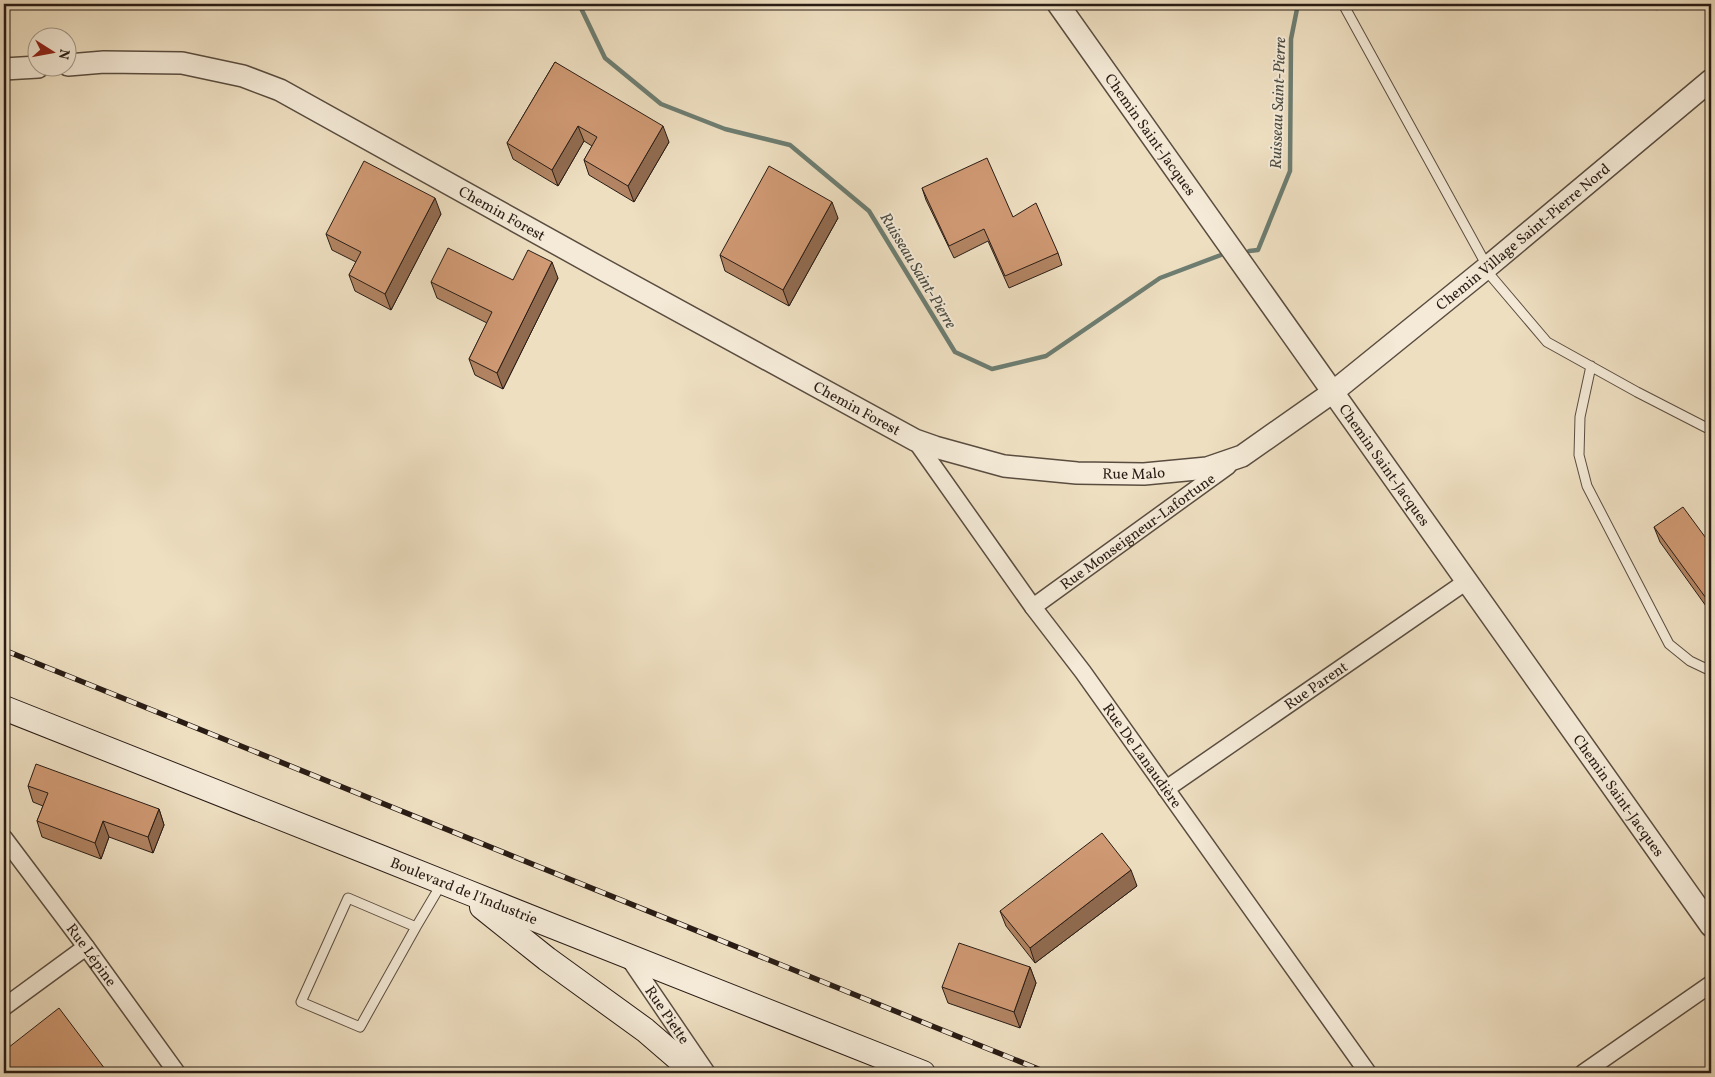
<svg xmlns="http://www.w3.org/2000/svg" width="1715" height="1077" viewBox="0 0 1715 1077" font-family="Vollkorn,serif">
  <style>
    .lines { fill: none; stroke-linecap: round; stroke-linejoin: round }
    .stream { stroke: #6d7d71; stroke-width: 4.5 }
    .service-casing { stroke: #5a4d40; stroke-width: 11 }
    .minor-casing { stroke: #5a4d40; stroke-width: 19 }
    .tertiary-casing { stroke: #5a4d40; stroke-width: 24 }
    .secondary-casing { stroke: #291c15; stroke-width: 26 }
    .service { stroke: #f4ead7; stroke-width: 9 }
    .minor { stroke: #f4ead7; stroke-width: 16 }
    .tertiary { stroke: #f4ead7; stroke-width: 21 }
    .secondary { stroke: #f4ead7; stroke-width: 24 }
    .rail-casing { stroke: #291c15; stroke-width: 5.5 }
    .rail { stroke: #f4ead7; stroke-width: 4; stroke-dasharray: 11; stroke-linecap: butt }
    .wall { fill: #b28463; stroke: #291c15 }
    .shaded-wall { fill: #916b50; stroke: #291c15 }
    .building { fill: #cf9973; stroke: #291c15 }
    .labels { text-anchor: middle; stroke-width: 4; stroke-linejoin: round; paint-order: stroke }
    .street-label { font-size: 15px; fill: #291c15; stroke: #f4ead7 }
    .water-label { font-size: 16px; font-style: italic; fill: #4b4c43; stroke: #f4ead7 }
  </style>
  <rect width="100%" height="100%" fill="#eedfc1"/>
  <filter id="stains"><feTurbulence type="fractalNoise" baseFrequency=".004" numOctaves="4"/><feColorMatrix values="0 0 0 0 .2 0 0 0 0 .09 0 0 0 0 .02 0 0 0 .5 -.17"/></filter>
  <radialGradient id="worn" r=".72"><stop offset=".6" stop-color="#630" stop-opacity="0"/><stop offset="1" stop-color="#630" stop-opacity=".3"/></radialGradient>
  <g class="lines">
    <path class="stream" d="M579 4 605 58 661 104 725 129 790 145 869 211 955 352 992 369 1046 356 1160 278 1221 255
      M1621 4 1657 8 1666 4
      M1249 251 1258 250 1290 171 1291 39 1298 4"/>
    <defs>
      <path id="service" d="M1343 4 1487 266
        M1485 269 1547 342 1637 392 1711 430
        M1591 366 1580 417 1579 455 1587 486 1669 644 1690 661 1711 671
        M416 927 360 1027 301 1002 348 898 416 927 442 883"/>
      <g id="minor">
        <path id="s1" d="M915 440 1033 607 1083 672 1368 1073"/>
        <path id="s2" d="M1033 607 1228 466"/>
        <path id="s3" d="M1166 789 1467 581"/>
        <path id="s4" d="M4 838 86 947 177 1073"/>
        <path id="s5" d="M628 957 707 1073"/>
        <path d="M4 1007 86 947"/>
        <path d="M1583 1073 1711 984"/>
      </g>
      <g id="tertiary">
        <path id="s6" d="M1058 4 1711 926"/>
        <path id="s7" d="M68 65 104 62 182 63 243 76 280 90 604 270 915 440 935 447 1004 466 1077 473 1144 474 1207 468 1242 456 1333 392 1485 269 1711 80"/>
        <path d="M4 69 38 67"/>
      </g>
      <g id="secondary">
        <path id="s8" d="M4 708C311 828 616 953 923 1073"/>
        <path d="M482 907 547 959 645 1030 695 1073"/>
      </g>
    </defs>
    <use href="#service" class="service-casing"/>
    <use href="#minor" class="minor-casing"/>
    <use href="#tertiary" class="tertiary-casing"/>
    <use href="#secondary" class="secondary-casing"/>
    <use href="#service" class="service"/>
    <use href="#minor" class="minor"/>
    <use href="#tertiary" class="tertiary"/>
    <use href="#secondary" class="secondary"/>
    <defs>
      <path id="rail" d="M4 650 1048 1073"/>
    </defs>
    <use href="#rail" class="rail-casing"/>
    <use href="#rail" class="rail"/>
  </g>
  <path class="wall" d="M555 62 669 142 634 202 589 175 584 160 592 146 584 141 558 186 513 159 507 143Z
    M922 188 1013 217 1058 253 1062 265 1009 288 988 241 954 258 926 200Z
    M441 214 391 310 355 291 349 275 356 262 332 250 326 234Z
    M838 218 789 306 725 271 720 255Z
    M558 278 503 389 475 375 469 359 487 323 437 298 431 282 513 280Z
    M1654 527 1711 545V613L1660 542Z
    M28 786 159 809 164 825 153 853 109 837 101 859 42 837 37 821 43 806 33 802Z
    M1137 886 1035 963 1006 926 1000 911Z
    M1030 967 1036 983 1020 1028 948 1003 942 987Z"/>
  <path class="shaded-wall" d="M578 126 584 141 558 186 552 170Z
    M663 126 669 142 634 202 628 186Z
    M435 198 441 214 391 310 385 294Z
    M832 202 838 218 789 306 783 290Z
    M552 262 558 278 503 389 497 373Z
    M159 809 164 825 153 853 148 837Z
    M103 821 109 837 101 859 95 843Z
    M1131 870 1137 886 1035 963 1030 948Z
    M1030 967 1036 983 1020 1028 1014 1012Z"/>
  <path class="building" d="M555 62 663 126 628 186 584 160 597 137 578 126 552 170 507 143Z
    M987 158 1013 217 1036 203 1058 253 1005 276 984 229 949 246 922 188Z
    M364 161 435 198 385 294 349 275 361 252 326 234Z
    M769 166 832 202 783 290 720 255Z
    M448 248 513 280 528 250 552 262 497 373 469 359 492 312 431 282Z
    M1683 507 1711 545V605L1654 527Z
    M36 764 159 809 148 837 103 821 95 843 37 821 48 793 28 786Z
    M1102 833 1131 870 1030 948 1000 911Z
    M959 943 1030 967 1014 1012 942 987Z
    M59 1008 108 1073H4V1051Z"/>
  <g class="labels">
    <g class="street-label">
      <text dy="5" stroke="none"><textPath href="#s6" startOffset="160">Chemin Saint-Jacques</textPath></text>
      <text dy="5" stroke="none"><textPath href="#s7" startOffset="470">Chemin Forest</textPath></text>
      <text dy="5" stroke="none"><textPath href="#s7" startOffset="1631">Chemin Village Saint-Pierre Nord</textPath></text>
      <text dy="5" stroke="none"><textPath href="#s7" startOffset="875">Chemin Forest</textPath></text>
      <text dy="5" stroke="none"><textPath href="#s6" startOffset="565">Chemin Saint-Jacques</textPath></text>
      <text dy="5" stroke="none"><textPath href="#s7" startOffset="1164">Rue Malo</textPath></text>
      <text dy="5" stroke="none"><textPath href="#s2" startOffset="129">Rue Monseigneur-Lafortune</textPath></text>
      <text dy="5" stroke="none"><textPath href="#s3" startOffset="182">Rue Parent</textPath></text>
      <text dy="5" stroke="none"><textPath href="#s1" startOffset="389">Rue De Lanaudière</textPath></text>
      <text dy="5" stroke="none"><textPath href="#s6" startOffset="970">Chemin Saint-Jacques</textPath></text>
      <text dy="5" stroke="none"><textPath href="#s8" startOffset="495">Boulevard de l'Industrie</textPath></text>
      <text dy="5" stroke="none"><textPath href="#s4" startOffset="146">Rue Lépine</textPath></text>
      <text dy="5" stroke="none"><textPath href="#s5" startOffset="70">Rue Piette</textPath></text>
    </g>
    <g class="water-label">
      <text transform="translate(1277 103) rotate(-88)" y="6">Ruisseau Saint-Pierre</text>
      <text transform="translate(919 270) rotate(59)" y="6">Ruisseau Saint-Pierre</text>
    </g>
  </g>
  <rect width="1715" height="1077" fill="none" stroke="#eedfc1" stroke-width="20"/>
  <rect x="5" y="5" width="1705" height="1067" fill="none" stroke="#291c15" stroke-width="2.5"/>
  <rect x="10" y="10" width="1695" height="1057" fill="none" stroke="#291c15"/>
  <g transform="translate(52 52) rotate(101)"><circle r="24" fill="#f4ead7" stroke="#a39889"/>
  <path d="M0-4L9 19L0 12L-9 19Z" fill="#8f2418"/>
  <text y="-8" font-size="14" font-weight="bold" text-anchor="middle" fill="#291c15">N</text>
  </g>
  <rect width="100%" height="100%" filter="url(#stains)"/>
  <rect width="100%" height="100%" fill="url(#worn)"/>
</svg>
